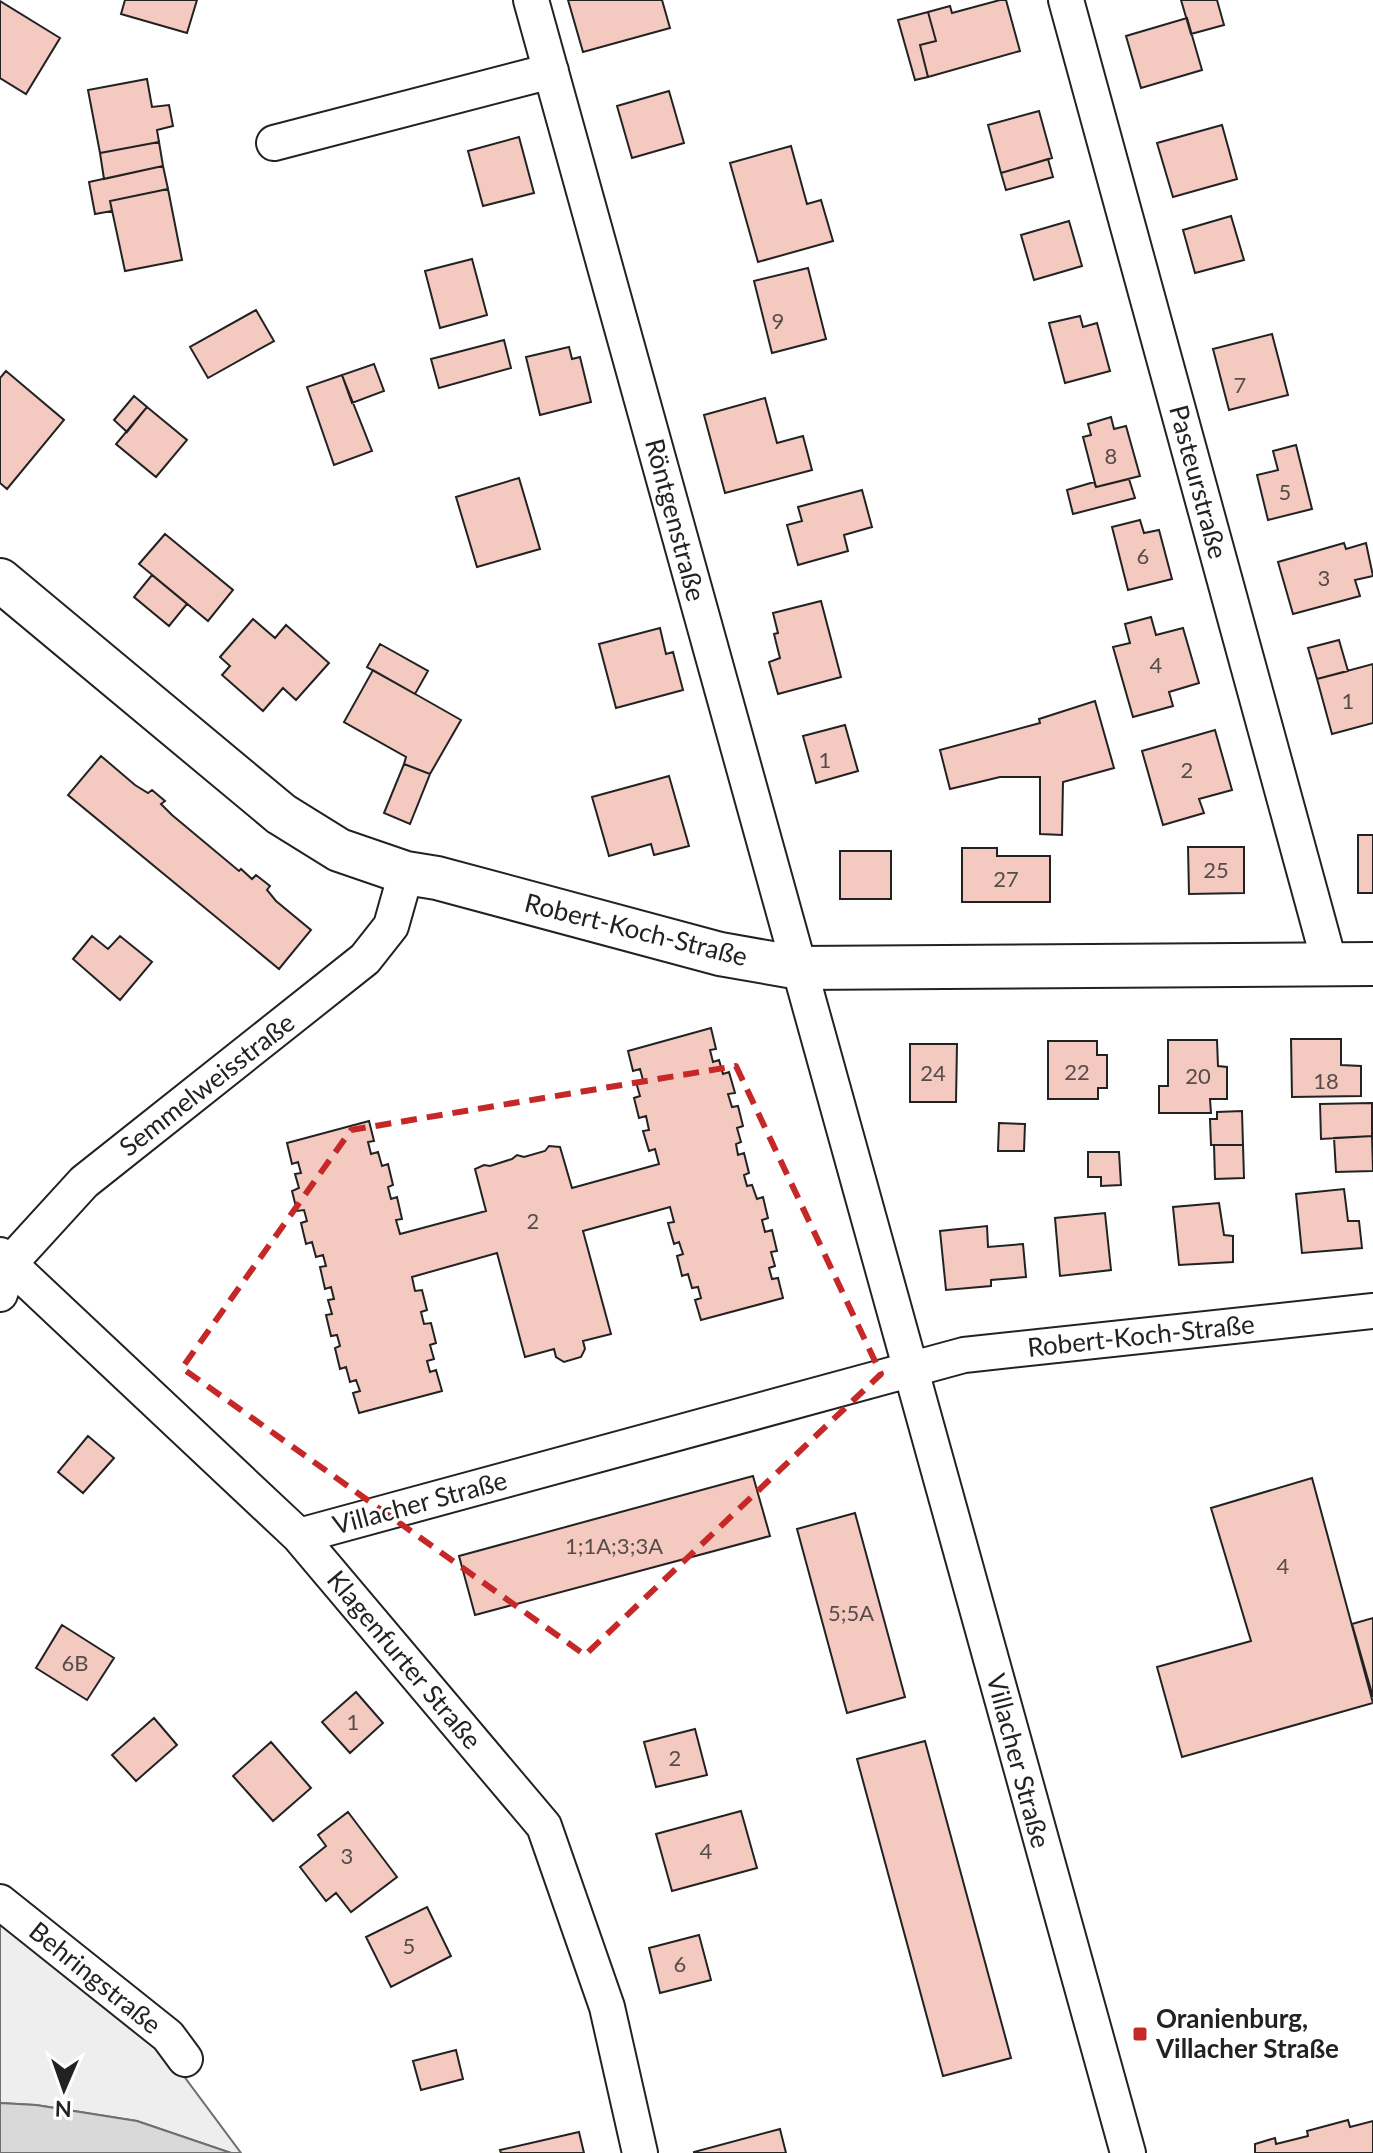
<svg xmlns="http://www.w3.org/2000/svg" width="1373" height="2153" viewBox="0 0 1373 2153" font-family="Lato,sans-serif">
  <style>
    .green { fill: #eee; stroke: #6f6f6f; stroke-width: 2 }
    .water { fill: #d9d9d9; stroke: #6f6f6f; stroke-width: 2 }
    .building { fill: #f3c9c0; stroke: #222; stroke-width: 2 }
    .lines { fill: none; stroke-linecap: round; stroke-linejoin: round }
    .minor-casing { stroke: #222; stroke-width: 38 }
    .tertiary-casing { stroke: #222; stroke-width: 46 }
    .minor { stroke: #fff; stroke-width: 34 }
    .tertiary { stroke: #fff; stroke-width: 42 }
    .marked { fill: none; stroke: #c62828; stroke-width: 6; stroke-dasharray: 16 10; stroke-linejoin: round }
    .poi-dot { fill: #c62828; stroke: #fff; stroke-width: 3 }
    .labels { text-anchor: middle; stroke-width: 6; stroke-linejoin: round; paint-order: stroke }
    .number-label { font-size: 22px; fill: #564c4a }
    .street-label { font-size: 26px; fill: #222; stroke: #fff }
    .poi-label { font-size: 26px; font-weight: bold; fill: #222; stroke: #fff; text-anchor: start }
  </style>
  <rect width="100%" height="100%" fill="#fff"/>
  <path class="green" d="M0 1918 154 2036 241 2153H231L137 2121 36 2105 0 2103Z"/>
  <path class="water" d="M0 2103 36 2105 137 2121 231 2153H0Z"/>
  <path class="building" d="M125 0H197L187 33 121 14Z
    M568 0H662L670 28 583 52Z
    M1000 0H1006L1020 51 928 77 920 45 936 41 928 12 950 6 952 13Z
    M1181 0H1217L1224 25 1191 34Z
    M0 1 60 38 26 94 0 78Z
    M928 12 936 41 920 45 928 77 915 80 898 20Z
    M1187 18 1202 70 1141 88 1126 36Z
    M147 79 152 107 169 105 173 126 157 130 159 142 100 153 88 90Z
    M669 91 684 143 632 158 617 106Z
    M1039 111 1052 158 1001 173 988 125Z
    M1222 125 1237 179 1173 197 1157 143Z
    M519 137 534 193 483 206 468 151Z
    M159 142 163 166 104 179 100 153Z
    M791 146 807 204 821 200 833 241 758 262 730 163Z
    M1048 159 1053 177 1006 190 1001 173Z
    M163 166 168 189 110 201 112 211 95 214 89 182Z
    M168 189 182 260 125 271 110 201Z
    M1231 216 1244 260 1195 273 1183 230Z
    M1069 221 1082 266 1034 280 1021 235Z
    M472 259 487 315 440 328 425 271Z
    M808 268 826 339 772 353 754 281Z
    M256 310 274 341 208 378 190 347Z
    M1080 316 1083 327 1097 323 1110 371 1065 383 1049 323Z
    M1272 334 1288 395 1229 410 1213 349Z
    M504 340 511 368 439 388 431 359Z
    M569 347 572 359 580 357 591 402 540 415 526 357Z
    M374 364 384 391 352 403 342 375Z
    M6 371 64 420 7 489 0 483V378Z
    M342 375 372 451 334 465 307 387Z
    M134 396 147 407 127 432 114 420Z
    M765 398 777 443 803 436 812 470 725 493 704 415Z
    M147 407 187 440 156 477 116 444Z
    M1111 417 1114 429 1126 426 1140 476 1096 487 1083 437 1091 435 1088 424Z
    M1296 445 1312 509 1268 520 1257 475 1278 470 1273 451Z
    M519 478 540 549 477 567 456 497Z
    M1129 479 1135 498 1073 514 1067 490 1094 482 1096 487Z
    M862 490 872 527 844 535 848 551 798 565 787 525 802 521 798 507Z
    M1140 520 1144 533 1159 530 1172 579 1128 590 1112 527Z
    M165 534 233 590 208 621 139 564Z
    M1344 543 1346 549 1366 543 1373 576 1355 580 1360 596 1293 614 1278 562Z
    M152 575 187 604 169 626 134 597Z
    M821 601 841 677 778 694 769 662 780 658 774 634 778 633 773 613Z
    M1151 617 1156 635 1183 628 1199 683 1169 692 1173 706 1133 717 1113 647 1130 643 1125 624Z
    M253 619 275 638 286 625 329 663 296 700 283 688 263 711 222 675 230 666 220 657Z
    M660 628 666 654 673 652 683 690 616 708 599 644Z
    M1339 640 1348 671 1317 679 1308 648Z
    M380 644 428 671 415 694 367 667Z
    M1373 664V723L1332 734 1317 679Z
    M373 670 461 720 430 774 404 764 406 757 344 722Z
    M1095 701 1114 768 1063 782 1062 835 1040 834V777H1000L950 789 940 750 1040 723 1039 719Z
    M845 725 858 771 816 783 803 736Z
    M1215 730 1232 790 1199 799 1204 813 1163 825 1142 751Z
    M101 756 135 785 148 793 152 790 165 801 161 804 172 815 239 871 241 869 252 879 256 875 270 886 267 890 276 901 311 930 279 969 68 795Z
    M404 764 430 774 410 824 384 813Z
    M669 776 689 846 654 855 651 844 609 856 592 797Z
    M1358 835H1373V893H1358Z
    M1188 847H1244V893L1189 894Z
    M962 848H997V856H1050V902H962Z
    M840 851H891V899H840Z
    M92 936 108 949 120 936 152 962 120 1000 73 959Z
    M711 1028 716 1049 710 1050 713 1062 719 1060 723 1074 729 1072 735 1093 728 1094 732 1107 738 1106 743 1126 737 1128 741 1142 736 1144 738 1155 744 1153 749 1173 744 1175 747 1186 752 1185 757 1199 763 1197 768 1218 762 1220 765 1232 772 1230 777 1251 771 1252 775 1266 769 1268 772 1279 778 1278 783 1298 701 1320 695 1300 701 1298 698 1287 692 1288 688 1274 682 1276 677 1256 683 1254 679 1242 674 1244 668 1223 674 1222 670 1207 583 1231 611 1334 583 1341 585 1349 581 1357 564 1362 556 1357 554 1349 525 1357 497 1253 412 1277 415 1291 422 1290 427 1310 421 1312 424 1324 431 1323 436 1343 430 1345 434 1359 427 1361 430 1372 436 1370 442 1391 359 1413 353 1393 360 1391 356 1380 350 1382 346 1367 340 1369 335 1348 340 1346 337 1335 331 1336 326 1315 332 1314 328 1300 334 1299 331 1287 325 1289 320 1267 326 1266 323 1255 316 1257 312 1242 306 1244 301 1223 307 1221 304 1210 297 1211 292 1191 299 1188 295 1174 301 1173 298 1162 292 1164 287 1143 369 1121 374 1141 368 1142 371 1154 378 1152 382 1166 388 1164 393 1185 388 1187 391 1199 397 1197 402 1219 396 1220 400 1234 486 1211 475 1169 484 1165 490 1166 512 1159 517 1155 524 1157 545 1151 549 1146 560 1147 572 1188 659 1164 655 1149 649 1151 643 1131 649 1130 646 1116 639 1118 634 1098 640 1096 636 1082 643 1080 640 1069 633 1071 628 1051Z
    M1291 1039H1341V1065L1361 1066V1096L1292 1097Z
    M1168 1040H1217L1218 1066 1227 1067V1099H1210L1211 1113H1159V1086H1168Z
    M1048 1041H1097V1055H1107V1088H1098V1099H1048Z
    M910 1044H957L956 1102H910Z
    M1372 1103V1136L1321 1139 1320 1104Z
    M1242 1111 1243 1145H1211L1210 1119H1217V1112Z
    M999 1123 1025 1124 1024 1151H998Z
    M1372 1136 1373 1171 1336 1172 1334 1138Z
    M1214 1145H1243L1244 1178 1215 1179Z
    M1088 1152H1119L1121 1185 1101 1186V1177H1088Z
    M1344 1189 1348 1221H1359L1362 1248 1302 1253 1296 1194Z
    M1219 1203 1224 1235 1233 1236V1262L1179 1265 1173 1207Z
    M1105 1213 1111 1270 1060 1276 1055 1218Z
    M987 1226 988 1247 1023 1244 1026 1277 991 1280V1286L946 1290 940 1231Z
    M88 1436 114 1458 83 1493 58 1472Z
    M753 1476 770 1536 475 1615 459 1556Z
    M1312 1478 1373 1703 1182 1757 1157 1667 1251 1641 1211 1508Z
    M855 1513 905 1697 847 1713 797 1529Z
    M1373 1618V1697L1352 1624Z
    M62 1625 114 1658 87 1700 36 1668Z
    M356 1692 383 1723 350 1753 322 1722Z
    M154 1718 177 1745 136 1781 112 1755Z
    M695 1729 707 1775 656 1787 644 1742Z
    M925 1741 1011 2058 943 2076 857 1759Z
    M271 1742 311 1788 273 1821 233 1776Z
    M741 1811 757 1868 672 1891 656 1834Z
    M348 1812 397 1877 351 1912 336 1893 326 1901 300 1867 326 1846 318 1835Z
    M427 1907 451 1956 391 1987 366 1937Z
    M699 1935 711 1980 660 1993 649 1948Z
    M456 2050 463 2079 421 2090 413 2061Z
    M1348 2120 1350 2127 1373 2121V2153H1255V2144L1275 2138 1276 2144 1308 2136 1307 2131Z
    M780 2129 786 2153H694V2152Z
    M579 2132 584 2153H501L500 2150Z"/>
  <g class="lines">
    <defs>
      <path id="minor" d="M531 0 1128 2153
        M1066 0 1330 965
        M274 143 551 71
        M0 1255 299 1536 544 1826 607 2007 640 2153
        M0 1294 10 1263 84 1182 365 959 391 926 406 873
        M299 1536 964 1355 1373 1311
        M0 1902 168 2036 185 2059"/>
      <path id="tertiary" d="M0 580 281 814 339 850 406 873 437 878 720 954 800 968 1373 964"/>
    </defs>
    <use href="#minor" class="minor-casing"/>
    <use href="#tertiary" class="tertiary-casing"/>
    <use href="#minor" class="minor"/>
    <use href="#tertiary" class="tertiary"/>
  </g>
  <path class="marked" d="M736 1066 881 1374 585 1655 182 1368 351 1130Z"/>
  <rect class="poi-dot" x="1132" y="2026" width="16" height="16" rx="4"/>
  <g class="labels">
    <g class="number-label">
      <text x="778" y="329">9</text>
      <text x="1240" y="393">7</text>
      <text x="1111" y="464">8</text>
      <text x="1285" y="500">5</text>
      <text x="1143" y="564">6</text>
      <text x="1324" y="586">3</text>
      <text x="1156" y="673">4</text>
      <text x="1348" y="709">1</text>
      <text x="825" y="768">1</text>
      <text x="1187" y="778">2</text>
      <text x="1216" y="878">25</text>
      <text x="1006" y="887">27</text>
      <text x="1077" y="1080">22</text>
      <text x="933" y="1081">24</text>
      <text x="1198" y="1084">20</text>
      <text x="1326" y="1089">18</text>
      <text x="533" y="1229">2</text>
      <text x="614" y="1554">1;1A;3;3A</text>
      <text x="1283" y="1574">4</text>
      <text x="851" y="1621">5;5A</text>
      <text x="75" y="1671">6B</text>
      <text x="353" y="1730">1</text>
      <text x="675" y="1766">2</text>
      <text x="706" y="1859">4</text>
      <text x="347" y="1864">3</text>
      <text x="409" y="1954">5</text>
      <text x="680" y="1972">6</text>
    </g>
    <g class="street-label">
      <text transform="translate(1198 482) rotate(75)" y="9">Pasteurstraße</text>
      <text transform="translate(675 520) rotate(75)" y="9">Röntgenstraße</text>
      <text transform="translate(636 930) rotate(14)" y="9">Robert-Koch-Straße</text>
      <text transform="translate(207 1085) rotate(-38)" y="9">Semmelweisstraße</text>
      <text transform="translate(1141 1336) rotate(-6)" y="9">Robert-Koch-Straße</text>
      <text transform="translate(420 1503) rotate(-15)" y="9">Villacher Straße</text>
      <text transform="translate(404 1660) rotate(50)" y="9">Klagenfurter Straße</text>
      <text transform="translate(1018 1761) rotate(75)" y="9">Villacher Straße</text>
      <text transform="translate(95 1978) rotate(39)" y="9">Behringstraße</text>
    </g>
    <g class="poi-label">
      <text x="1156" y="2028">Oranienburg,<tspan x="1156" dy="30">Villacher Straße</tspan></text>
    </g>
  </g>
  <g transform="translate(64 2089) rotate(182)" stroke="#ffffff" stroke-width="6" paint-order="stroke">
  <path d="M0-6L14 30L0 20L-14 30Z" fill="#222222"/>
  <text y="-12" font-size="22" font-weight="bold" text-anchor="middle" fill="#222222">N</text>
  </g>
</svg>
